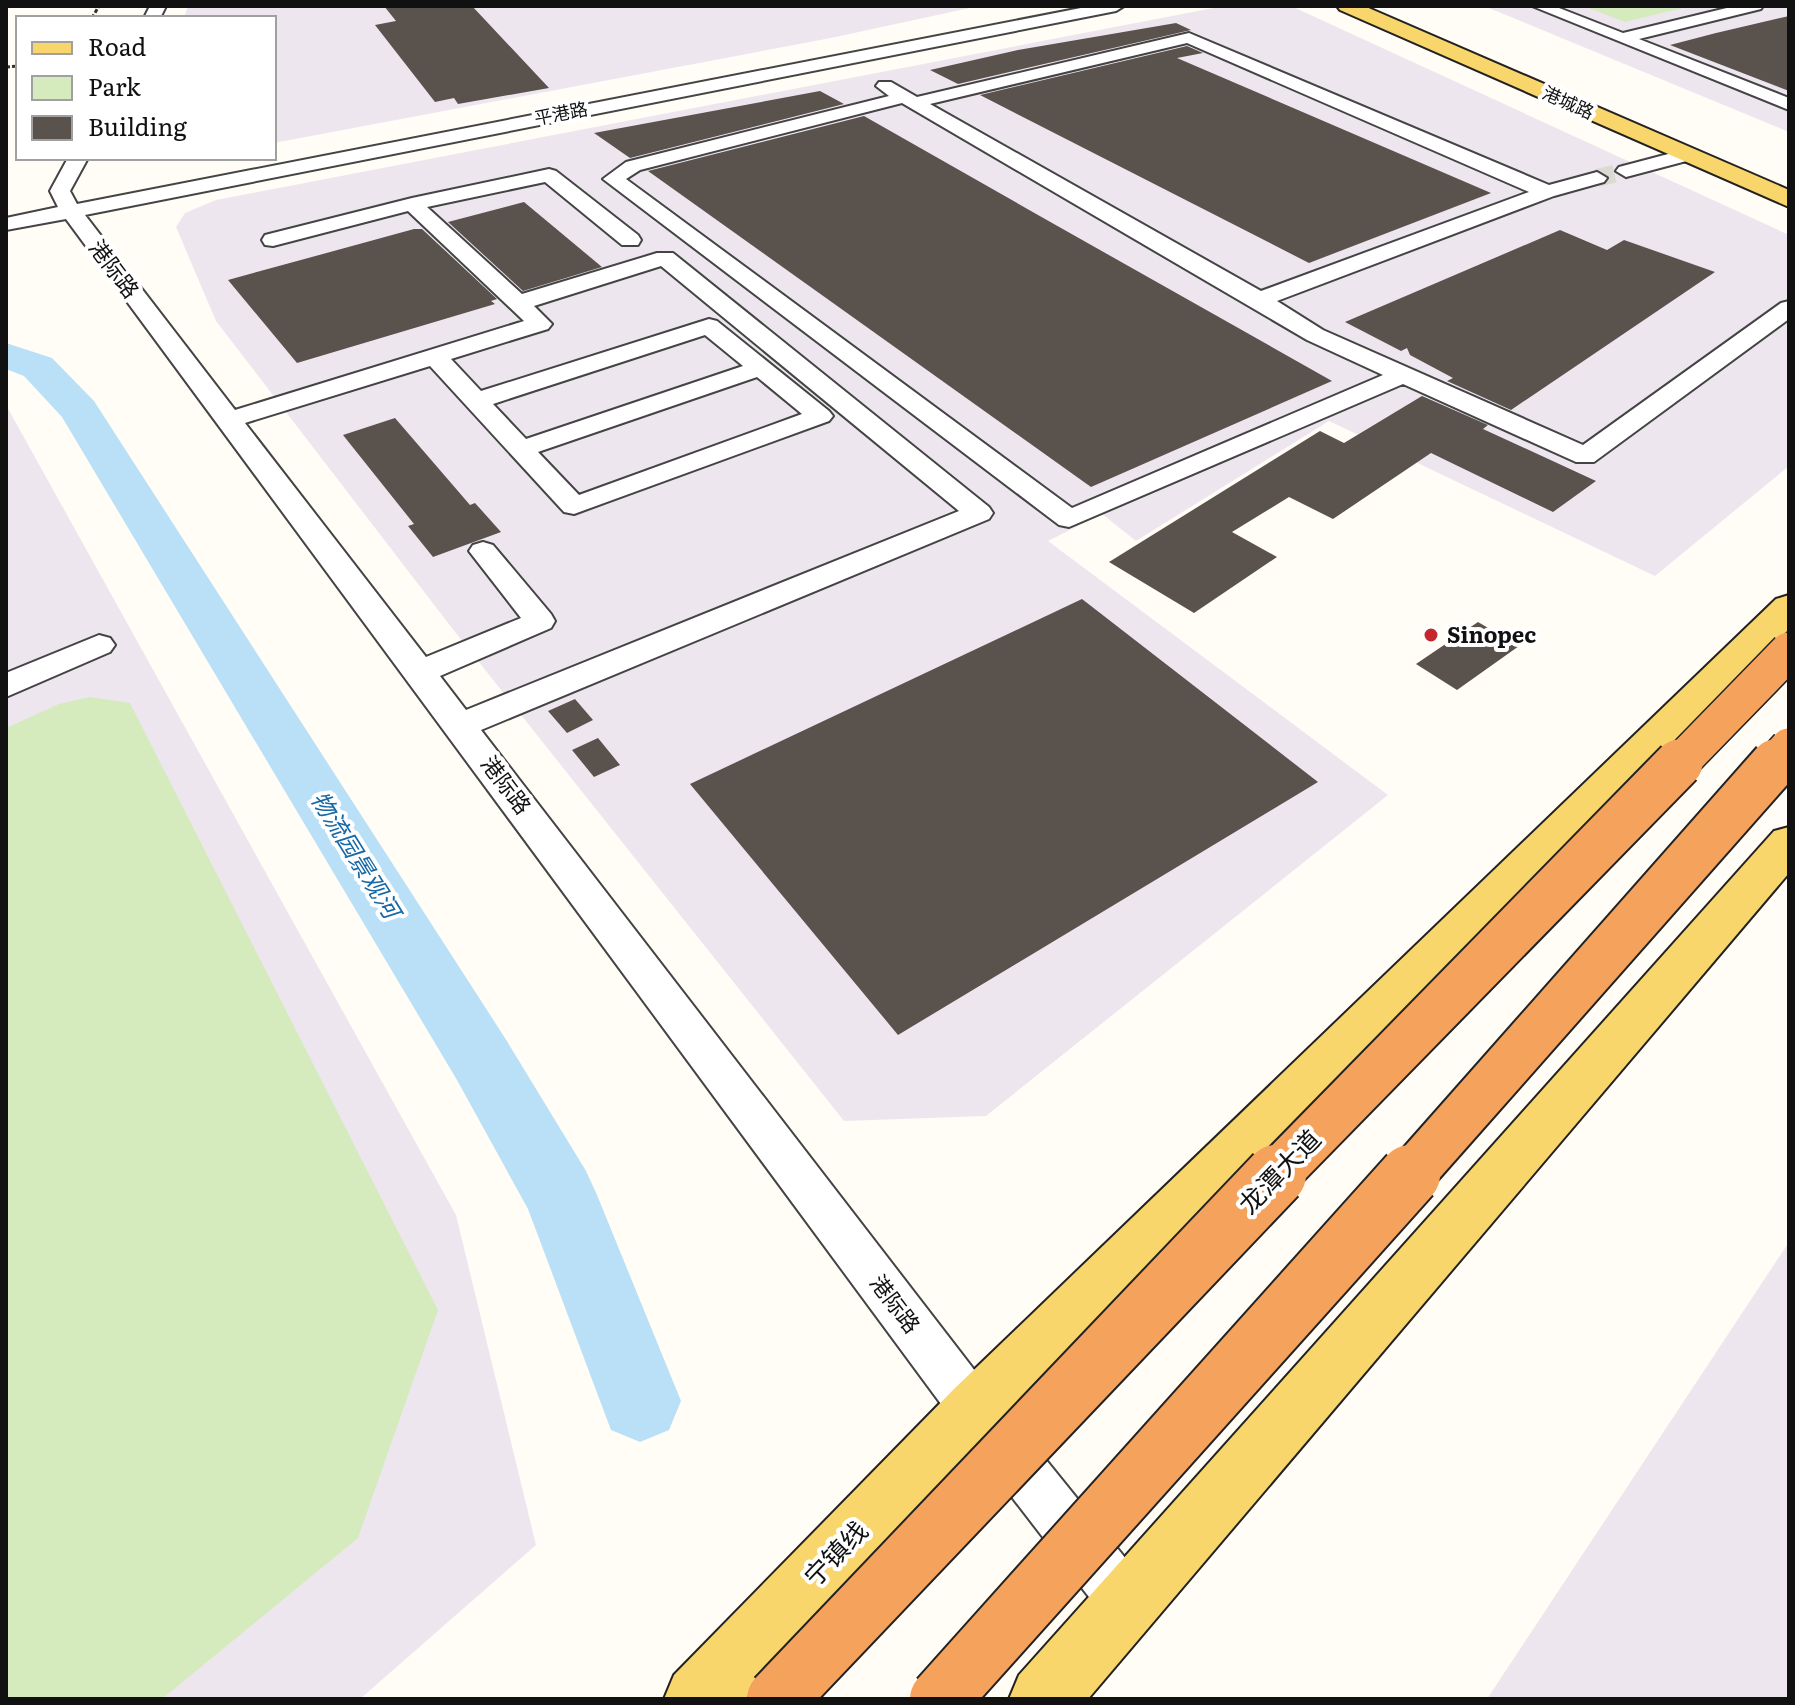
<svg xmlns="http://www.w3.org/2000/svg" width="1795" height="1705" viewBox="0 0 1795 1705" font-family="Literata,'Noto Sans SC',serif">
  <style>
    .industrial { fill: #eee6ef }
    .green { fill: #d5ebbd }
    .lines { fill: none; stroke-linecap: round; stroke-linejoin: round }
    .river { fill: #b9e0f7; fill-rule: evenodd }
    .building { fill: #5a524d }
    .minor-tunnel { stroke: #dbdad3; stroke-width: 18; stroke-dasharray: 18 9; stroke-linecap: butt }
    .minor-casing { stroke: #444; stroke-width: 4 }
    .major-casing { stroke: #222; stroke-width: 4 }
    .path { stroke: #333; stroke-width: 3; stroke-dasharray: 4 2; stroke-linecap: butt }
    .minor { fill: #fff; fill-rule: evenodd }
    .major { fill: #f9d66b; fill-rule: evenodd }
    .highway-bridge-far2-casing { stroke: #222; stroke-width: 40; stroke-linecap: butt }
    .highway-bridge-far1-casing { stroke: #222; stroke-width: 51; stroke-linecap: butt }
    .highway-bridge-casing { stroke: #222; stroke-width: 64; stroke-linecap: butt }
    .highway-bridge-far2 { stroke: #f5a25d; stroke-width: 37 }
    .highway-bridge-far1 { stroke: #f5a25d; stroke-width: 47 }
    .highway-bridge { stroke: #f5a25d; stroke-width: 60 }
    .poi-dot { fill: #c4262e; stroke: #fff; stroke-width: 3 }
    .labels { text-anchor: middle; stroke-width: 8; stroke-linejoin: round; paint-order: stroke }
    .far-street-label { font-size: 18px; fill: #111; stroke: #fff }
    .street-label { font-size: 22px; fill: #111; stroke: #fff }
    .poi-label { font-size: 22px; font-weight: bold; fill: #111; stroke: #fff; text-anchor: start }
    .water-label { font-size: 24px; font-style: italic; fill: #1768a6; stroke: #fff }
    .near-street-label { font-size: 26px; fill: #111; stroke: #fff }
  </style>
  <rect width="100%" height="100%" fill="#fffdf5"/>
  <path class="industrial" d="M188 6H979L831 38 274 143V18H184Z
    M1224 6H1291L1789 235V466L1655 576 1329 421 1136 541 1102 514 1048 541 1388 795 986 1116 844 1121 455 632 216 321 176 227 185 213 216 200Z
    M1484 6H1789V132Z
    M6 405 456 1215 536 1545 360 1699H6Z
    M1789 1242V1699H1487Z"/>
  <path class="green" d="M1584 6H1691L1625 22Z
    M90 697 130 703 438 1310 358 1538 162 1699H6V728L59 704Z"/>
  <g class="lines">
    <path class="river" d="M6 343 52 358 94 401 505 1038 586 1171 597 1195 681 1401 669 1430 640 1442 611 1430 528 1209 457 1080 62 417 24 376 6 369Z"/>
  </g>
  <path class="building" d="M384 6H472L549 88 458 104 454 98 435 102 375 25 396 21Z
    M1789 16V91L1670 45 1716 33Z
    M1176 23 1191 30 958 84 930 70 1018 50Z
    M1187 46 1203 53 1177 58 1491 193 1309 263 980 95Z
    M820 91 844 104 630 158 594 133Z
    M864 116 1038 215 1332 381 1091 487 648 171Z
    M524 202 602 267 523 291 448 222Z
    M414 229H422L497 299 491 301 495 304 297 363 228 280Z
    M1560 230 1607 250 1624 240 1715 272 1511 410 1447 381 1453 378 1410 355 1407 348 1401 351 1345 322Z
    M1422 396 1488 425 1483 429 1596 481 1553 512 1431 453 1333 519 1289 497 1232 532 1277 557 1194 613 1109 562 1320 431 1344 443Z
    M395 418 470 505 475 503 501 532 433 557 408 526 414 524 343 435Z
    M1082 599 1318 782 898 1035 690 784Z
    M1478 622 1519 646 1457 690 1416 664Z
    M575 699 593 720 567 733 548 711Z
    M598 738 620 765 594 777 572 750Z"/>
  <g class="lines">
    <path class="minor-tunnel" d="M1597 178 1626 171"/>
    <defs>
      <path id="minor" d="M150 6H166L160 18H144Z
        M1091 6H1124L1116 11 85 215 235 410 524 321 408 211 273 246 265 245 262 240 265 235 412 198 549 169 556 171 638 235 641 240 638 245H622L545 182 427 207 522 294 657 253H673L989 507 993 513 989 519 481 730 992 1393 1147 1585 1155 1604 1147 1623 1128 1631 1109 1623 958 1427 66 219 6 230V218L58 207 50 191 68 158H88L70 191 77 204ZM661 266 959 511 466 710 440 676 551 628 555 621 551 614 493 545 483 542 473 545 469 551 521 618 426 657 245 423 430 366 564 512 574 514 829 421 833 416 829 411 717 321 709 319 481 391 451 359 548 329 552 324 534 306ZM705 335 743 366 526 439 493 404ZM757 377 802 414 579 495 538 452Z
        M1532 6H1554L1623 33 1735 6H1763L1761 9 1639 39 1789 98V110Z
        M1189 33 1549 185 1597 172 1607 178 1604 182 1554 196 1277 301 1323 330 1583 445 1781 303 1789 301V319L1594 462H1576L1403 384 1069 527 1059 525 603 179 626 162 889 96 876 86 879 82H891L917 97ZM1187 43 1529 192 1261 291 930 104ZM902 103 1307 340 1383 375 1072 508 626 179 640 170Z
        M1687 149 1697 155 1694 159 1626 177 1616 171 1619 167Z
        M99 635 110 638 115 645 110 652 6 697V673Z"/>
      <path id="major" d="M1337 6H1364L1789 190V207L1340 10Z
        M1789 595V629L996 1431 745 1699H664L674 1675 954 1389 1776 599Z
        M1789 827V873L1088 1699H1009L1019 1675 1774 831Z"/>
    </defs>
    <use href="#minor" class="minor-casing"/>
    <use href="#major" class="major-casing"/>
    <path class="path" d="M92 18 99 6
      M6 67 18 66"/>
    <use href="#minor" class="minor"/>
    <use href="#major" class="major"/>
    <defs>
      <path id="highway-bridge-far2" d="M1678 765 1789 651
        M1773 765 1789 747"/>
      <path id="highway-bridge-far1" d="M1274 1177 1679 763
        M1409 1177 1775 763"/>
      <path id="highway-bridge" d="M777 1699 1276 1175
        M940 1699 1410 1175"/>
    </defs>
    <use href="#highway-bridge-far2" class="highway-bridge-far2-casing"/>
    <use href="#highway-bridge-far1" class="highway-bridge-far1-casing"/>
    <use href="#highway-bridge" class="highway-bridge-casing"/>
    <use href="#highway-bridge-far2" class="highway-bridge-far2"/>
    <use href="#highway-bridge-far1" class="highway-bridge-far1"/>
    <use href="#highway-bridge" class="highway-bridge"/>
  </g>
  <circle class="poi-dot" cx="1431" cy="635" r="8"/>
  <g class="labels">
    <g class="far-street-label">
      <text transform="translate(1568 103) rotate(24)" y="6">港城路</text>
      <text transform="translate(561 114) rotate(-11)" y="6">平港路</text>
    </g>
    <g class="street-label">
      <text transform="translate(114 269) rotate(53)" y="8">港际路</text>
      <text transform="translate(506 785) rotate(53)" y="8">港际路</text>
      <text transform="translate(895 1304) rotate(53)" y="8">港际路</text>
    </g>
    <g class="poi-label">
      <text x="1447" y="643">Sinopec</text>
    </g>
    <g class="water-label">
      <text transform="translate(355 855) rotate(58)" y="8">物流园景观河</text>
    </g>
    <g class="near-street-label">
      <text transform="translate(1280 1172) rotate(-46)" y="9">龙潭大道</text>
      <text transform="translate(836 1554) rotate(-46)" y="9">宁镇线</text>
    </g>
  </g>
  <rect width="1795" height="1705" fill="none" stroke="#111111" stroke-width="16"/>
  <rect x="16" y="16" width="260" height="144" fill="#ffffff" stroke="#a0a0a0" stroke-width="2"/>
  <rect x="32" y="42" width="40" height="12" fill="#f9d66b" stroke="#a0a0a0" stroke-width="2"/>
  <text x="88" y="56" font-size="24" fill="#111111">Road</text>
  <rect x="32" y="76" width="40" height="24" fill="#d5ebbd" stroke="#a0a0a0" stroke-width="2"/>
  <text x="88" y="96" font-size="24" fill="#111111">Park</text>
  <rect x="32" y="116" width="40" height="24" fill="#5a524d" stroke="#a0a0a0" stroke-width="2"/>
  <text x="88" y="136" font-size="24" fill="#111111">Building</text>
</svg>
